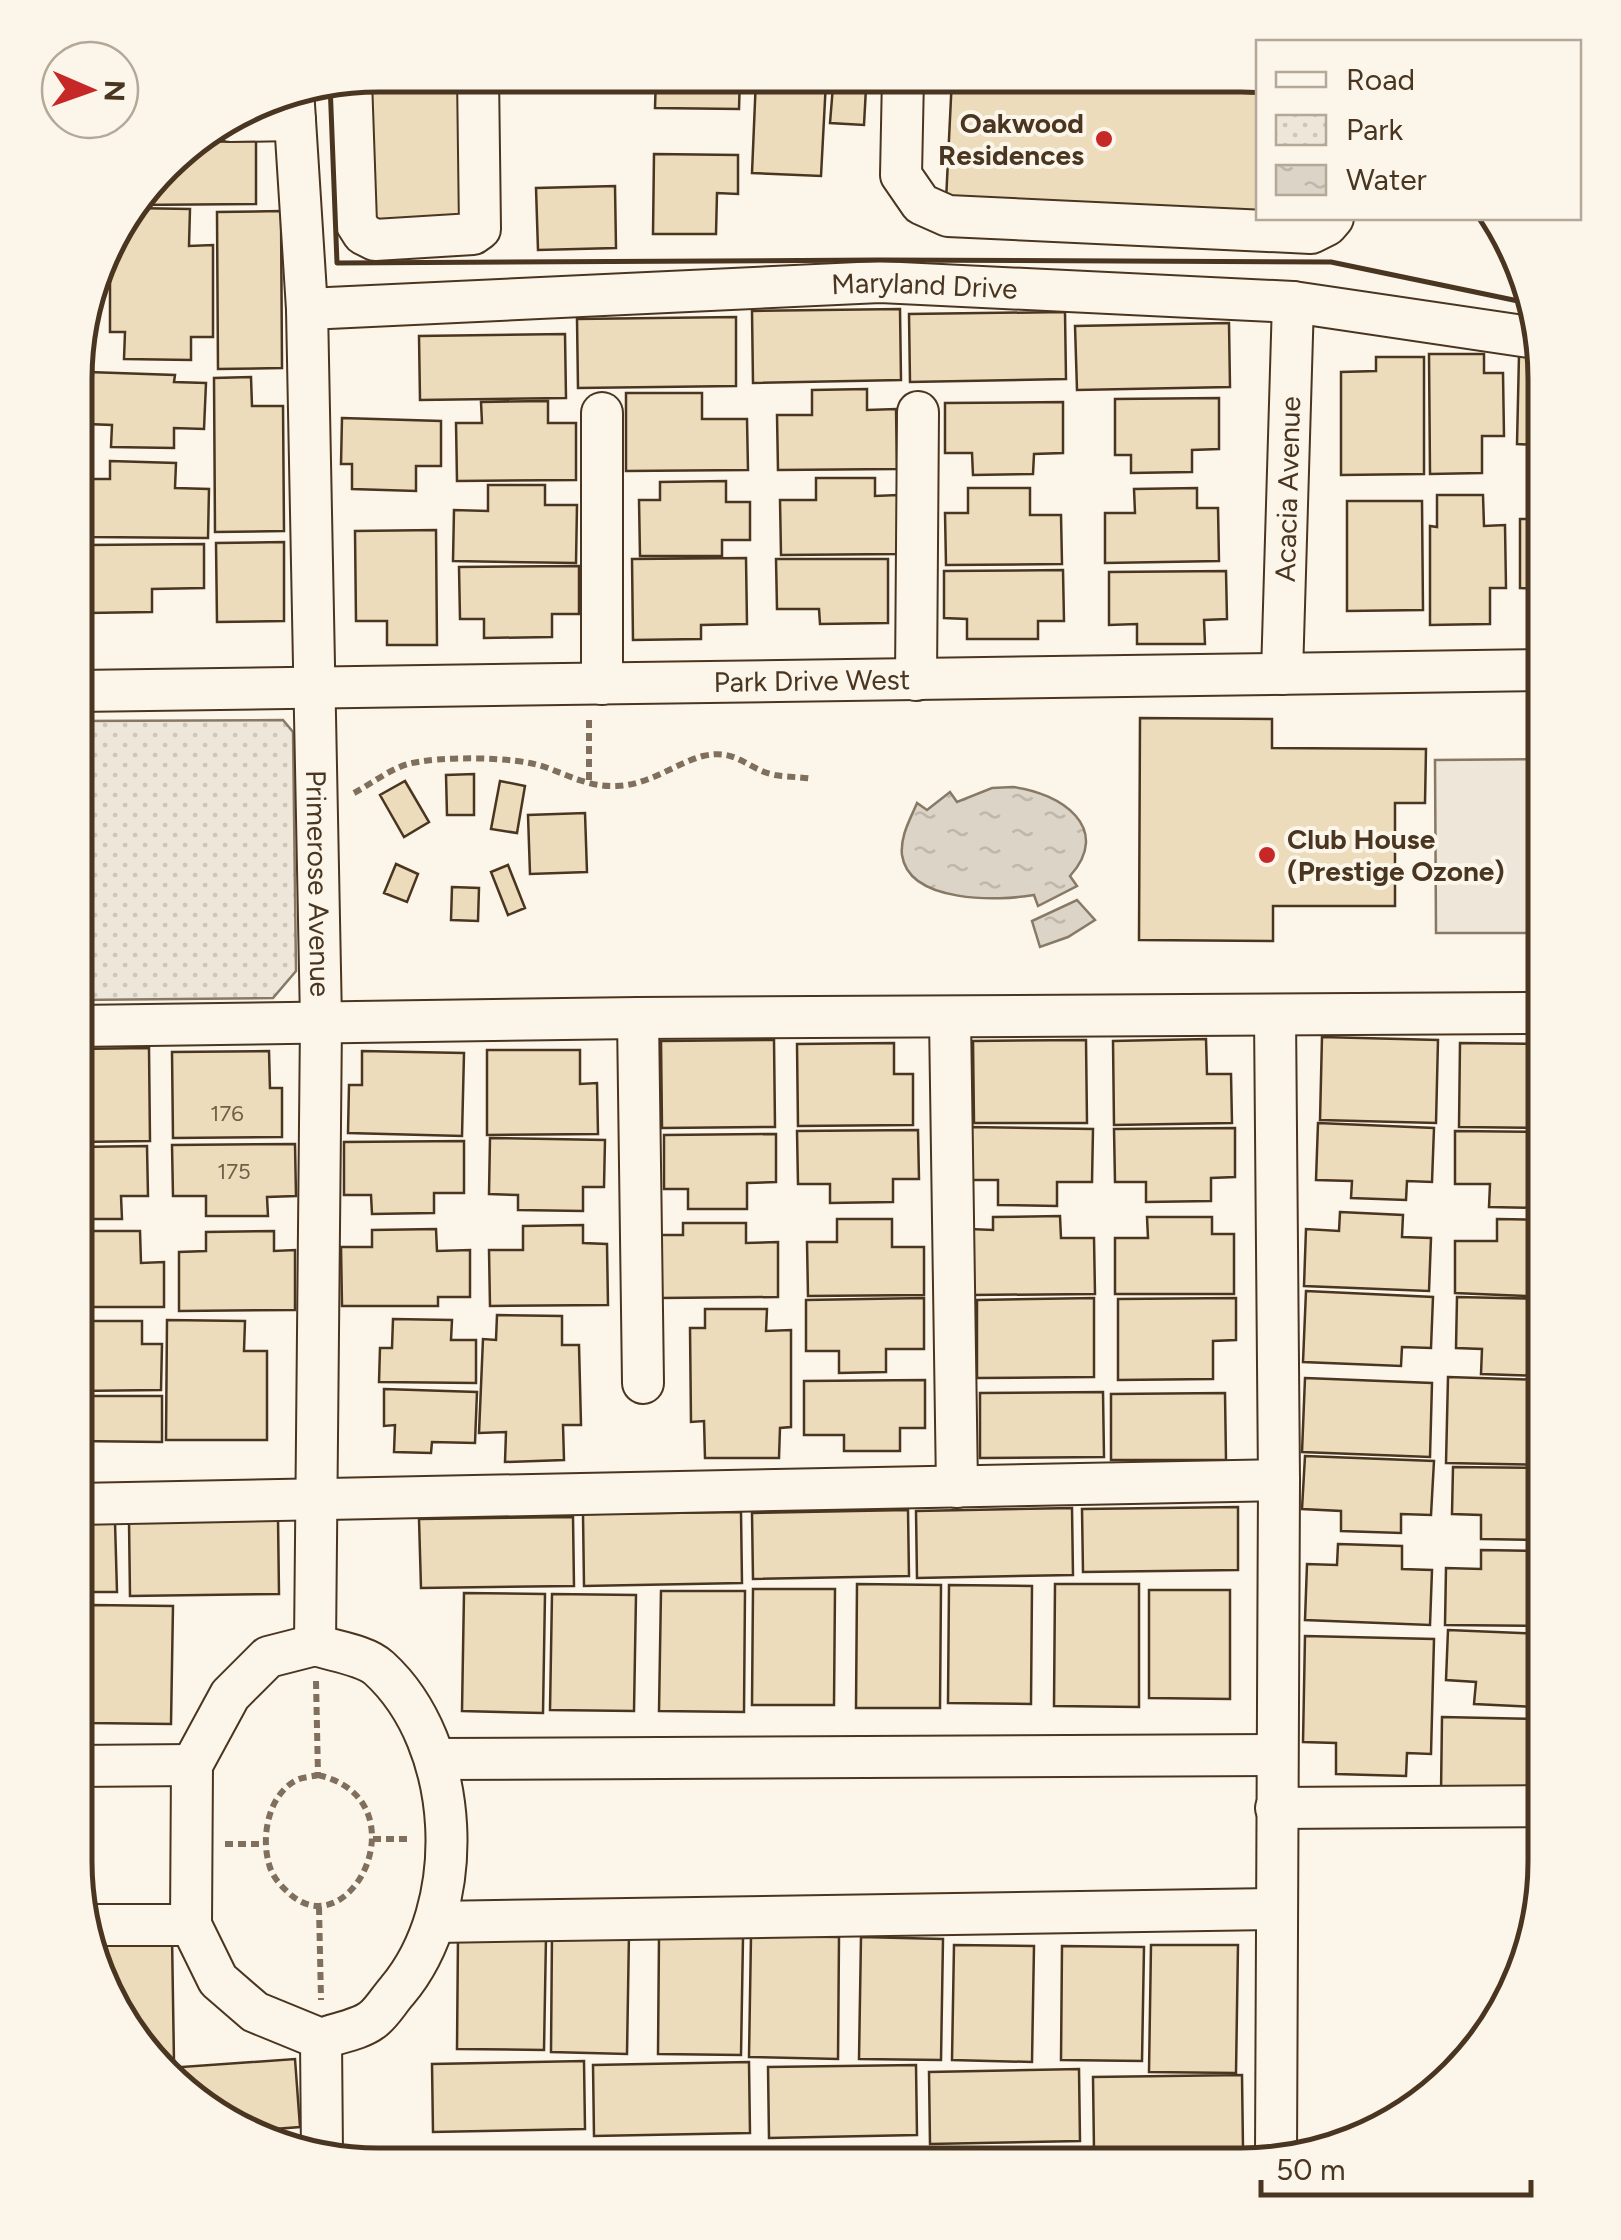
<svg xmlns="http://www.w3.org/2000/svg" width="1621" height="2240" viewBox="0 0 1621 2240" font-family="Figtree,sans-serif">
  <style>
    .park { fill: url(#park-dots); stroke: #887966; stroke-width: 2.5 }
    .pitch { fill: #ede6d9; stroke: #887966; stroke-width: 2.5 }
    .water { fill: url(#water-ripples); stroke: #887966; stroke-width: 2.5 }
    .building { fill: #ecdcbc; stroke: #4a3520; stroke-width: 2.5 }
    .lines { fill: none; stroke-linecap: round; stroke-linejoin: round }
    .minor-casing { stroke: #4a3520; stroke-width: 44 }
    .path { stroke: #7f6f5c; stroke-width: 6; stroke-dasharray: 8 5; stroke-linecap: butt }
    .minor { stroke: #fbf6e9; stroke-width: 40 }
    .wall { stroke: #4a3520; stroke-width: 5 }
    .poi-dot { fill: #c62828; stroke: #fbf6e9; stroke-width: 4 }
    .labels { text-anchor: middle; stroke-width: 8; stroke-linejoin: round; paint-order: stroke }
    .number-label { font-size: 22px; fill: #725f47 }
    .poi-label { font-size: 28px; font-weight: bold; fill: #4a3520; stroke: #fbf6e9; text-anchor: end }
    .street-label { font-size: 28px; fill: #4a3520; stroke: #fbf6e9 }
    .rim { fill: none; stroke: #4a3520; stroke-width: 5 }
  </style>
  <defs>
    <pattern id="park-dots" width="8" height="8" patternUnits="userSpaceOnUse" patternTransform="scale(2.5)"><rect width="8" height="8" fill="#ede6d9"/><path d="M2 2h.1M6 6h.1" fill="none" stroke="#cdc6ba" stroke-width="1.8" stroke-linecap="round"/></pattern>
    <pattern id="water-ripples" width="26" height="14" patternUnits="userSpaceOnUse" patternTransform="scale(2.5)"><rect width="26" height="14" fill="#dcd4c6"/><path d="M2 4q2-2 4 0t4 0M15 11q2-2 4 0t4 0" fill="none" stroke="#beb7aa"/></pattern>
  </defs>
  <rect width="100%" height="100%" fill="#fbf6e9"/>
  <path class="park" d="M283 720 293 732 296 971 273 998 77 1000V721Z"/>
  <path class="pitch" d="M1546 759V933H1436L1435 760Z"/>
  <path class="water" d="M1013 787C1061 793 1113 828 1070 876L1077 886 1038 906 1034 895C1000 901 909 904 902 855 900 836 910 820 917 803L927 810 950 792 957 802 992 788Z
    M1077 900 1095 920 1068 937 1040 947 1032 921Z"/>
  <path class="building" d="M380 75H462L464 220 370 221 368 77Z
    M524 75 591 76V88L523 87Z
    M656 76H740L739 109 655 108Z
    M952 77 1258 78V217L946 201Z
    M756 78 826 81 821 176 752 173Z
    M833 86 866 88 864 125 830 123Z
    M256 141V204L134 205 179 150 194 142Z
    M654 154 738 155V194L717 193 716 234H653Z
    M615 186 616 248 538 250 536 188Z
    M132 208 190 209 189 246 213 245V337H191V360L124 359 125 332H110V246H125V216Z
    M281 211 282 368 218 369 217 212Z
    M900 309 901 380 753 383 752 311Z
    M1065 312 1066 379 910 382 909 314Z
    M736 317V386L578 388 577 319Z
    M1229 323 1230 387 1077 390 1075 326Z
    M565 334 566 398 420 400 419 336Z
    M1429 354H1484V373H1503L1504 436H1482V473L1430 474Z
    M1519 355H1540L1546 379V479H1539V445L1517 444Z
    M1376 357H1424V474L1341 475V372L1376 371Z
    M88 372 175 375 174 382 206 383 204 429 174 428V448L111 447 112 425 87 424Z
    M251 377 252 406H283L284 531 215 532 214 378Z
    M867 389V410L896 409 897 469 778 470 777 415H812V390Z
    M626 393H702V419H747L748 470 626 471Z
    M1219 398V449L1192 450V472L1131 473V455H1115V399Z
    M548 401V423H576V480L457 481 456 423H482L481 402Z
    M1063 402V453L1034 454 1033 474 973 475 972 453H945V403Z
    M342 418 441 421V466H416V491L352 489V464H341Z
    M110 461 176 463 175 488 209 489 208 538 90 537 91 479H110Z
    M816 478H875V496L898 495V554L781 555 780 500H816Z
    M726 481V502H750V540H722V556H640L639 500H660V482Z
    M488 485H545V505H577L576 563 453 561 454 510 488 511Z
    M968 488H1030V515H1061L1062 564 946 565 945 513H968Z
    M1197 488V508H1218L1219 561 1105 563V513H1135L1134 489Z
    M1437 495H1483L1484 526 1505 525 1506 588H1490V624L1430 625V526L1437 527Z
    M1542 496H1546V614H1542V589L1520 588V519H1542Z
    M1347 501H1422L1423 610 1347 611Z
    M436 530 437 645H387V621H356L355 531Z
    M284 542V621L217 622 216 543Z
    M204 544V588L152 589V612L88 613V545Z
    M746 558 747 624 701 625V639L633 640 632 559Z
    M776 559H888V623L820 624 819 609H777Z
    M579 566V614H552V637L484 638V619H460L459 567Z
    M1063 570 1064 621H1038V639H967V619L944 618V571Z
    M1226 571 1227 619 1204 620 1205 644H1137V624L1109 625V572Z
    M1140 718 1272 719V748L1426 749 1425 803H1395V906H1273V941L1139 940Z
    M474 774V815H447L446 775Z
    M405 781 429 822 404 837 380 795Z
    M500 781 525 786 517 833 491 829Z
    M585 813 587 872 530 874 528 815Z
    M396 864 418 874 407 902 384 893Z
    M508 865 525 908 508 915 491 872Z
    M452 887 479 888 478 921 451 920Z
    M1322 1037 1438 1040 1436 1123 1320 1120Z
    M1206 1039 1207 1074H1231L1232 1123 1114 1125 1113 1041Z
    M774 1040 775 1127 662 1128 661 1041Z
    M1086 1040 1087 1123H974L973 1041Z
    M894 1043V1074H913V1125L798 1126 797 1044Z
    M1460 1043 1546 1044V1128L1459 1127Z
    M149 1048 150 1141 76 1142V1049Z
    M487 1050H580V1084L597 1083 598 1134 487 1135Z
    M269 1051 270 1088H282V1137L173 1138 172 1052Z
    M362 1051 464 1053 462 1136 348 1133 349 1085H362Z
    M1318 1123 1434 1128 1432 1182 1407 1181 1406 1200 1351 1198 1352 1181 1316 1180Z
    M969 1127 1093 1129 1092 1182H1057V1206L998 1205V1180H968Z
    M1235 1128V1177L1211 1178V1201L1146 1202V1182H1115L1114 1129Z
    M918 1130 919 1179H893V1202L830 1203V1184H798L797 1131Z
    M1455 1131 1546 1132V1208L1489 1207 1490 1184H1455Z
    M776 1134V1182L747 1183V1209H688V1189H664V1135Z
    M490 1138 605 1140 604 1187H583V1211L518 1210V1195L489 1194Z
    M464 1141V1193H434V1213L372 1214 371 1195H344V1142Z
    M295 1144 296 1196 267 1197 268 1216H206V1196H173L172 1145Z
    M147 1146 148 1196H121L122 1219H76V1147Z
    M1340 1212 1403 1215 1402 1237 1431 1238 1429 1291 1304 1286 1306 1229 1339 1231Z
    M1060 1216 1061 1238H1094L1095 1294 971 1295 970 1229 993 1230V1217Z
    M1147 1217H1212V1234H1234V1294H1115V1238H1148Z
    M837 1219H892V1247H924V1295L808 1296 807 1242H837Z
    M1497 1219 1546 1220V1297L1455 1293V1241H1497Z
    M683 1223H746V1243L778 1242V1297L661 1298 660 1235H683Z
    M583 1225V1243L607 1244 608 1305 490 1306 489 1250H523V1226Z
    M436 1229 437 1251 470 1250V1297H438V1306H342L341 1247H372V1230Z
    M82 1231H140L141 1263 164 1262V1307H76V1268H82Z
    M274 1231V1251L295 1250V1310L179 1311V1252L206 1251V1232Z
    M1306 1291 1433 1297 1431 1348 1402 1347 1401 1366 1303 1362Z
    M1457 1297 1546 1299 1545 1376 1481 1374 1482 1349 1456 1348Z
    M924 1298V1349H886V1372L839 1373V1351H806V1300Z
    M1094 1298V1377L977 1378V1300Z
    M1236 1298V1340L1213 1341V1379L1118 1380V1299Z
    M705 1309H767L766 1331 791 1330V1427L780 1428 779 1458H705L704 1421 691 1422 690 1328H705Z
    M497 1315 562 1316V1345H579L581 1425H563L564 1460 505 1462 506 1432 479 1433 483 1339 496 1340Z
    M393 1319 452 1320 451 1340H476V1383L379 1382 380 1348H392Z
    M167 1320 245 1321 244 1351H267V1440H166Z
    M77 1321H142V1344H162L161 1390 76 1391Z
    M1448 1377 1546 1380 1545 1465 1446 1463Z
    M1305 1378 1432 1383 1430 1457 1302 1452Z
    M925 1380V1428H900V1451H844V1435H804V1381Z
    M384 1389 477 1392 475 1443 432 1442 431 1453 394 1452 395 1425 384 1426Z
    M1103 1392 1104 1457 980 1458V1393Z
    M1225 1393 1226 1460H1111V1394Z
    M76 1396H162V1442L76 1441Z
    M1305 1456 1434 1461 1431 1515 1401 1514V1533L1341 1531V1511L1302 1509Z
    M1453 1467 1545 1468V1540L1481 1539V1515L1452 1514Z
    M1238 1507V1570L1083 1572 1082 1509Z
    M1072 1508 1073 1575 917 1578 916 1511Z
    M908 1510 909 1576 753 1579 752 1513Z
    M741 1512 742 1583 584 1586 583 1514Z
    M573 1517 574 1586 421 1588 419 1519Z
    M278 1518 279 1594 130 1596 129 1521Z
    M76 1522H115L117 1592H75Z
    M1338 1544 1402 1546V1569L1432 1570 1430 1625 1305 1620 1307 1564 1337 1565Z
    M1481 1550 1544 1551 1545 1626 1445 1625 1446 1568 1481 1569Z
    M857 1584 941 1585 940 1708H856Z
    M1055 1584H1139V1707L1054 1706Z
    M949 1585 1032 1586 1031 1704 948 1703Z
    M753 1589H835L834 1705H752Z
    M1149 1590H1230V1699L1149 1698Z
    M661 1591H745L744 1712 659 1711Z
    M464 1593 545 1594 543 1713 462 1711Z
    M552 1594 636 1595 634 1711 550 1710Z
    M75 1600 84 1601 83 1715H75Z
    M91 1605 173 1606 171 1724 89 1723Z
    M1448 1630 1545 1634V1688L1537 1687 1536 1707 1474 1704 1476 1682 1446 1680Z
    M1305 1636 1434 1639 1431 1754 1407 1753 1406 1776 1336 1774V1743L1303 1742Z
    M1442 1717 1542 1719 1541 1735H1545V1777L1528 1776V1794L1441 1793Z
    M552 1933H629L627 2054 551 2052Z
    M172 1936 174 2062 162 2063 106 1995 93 1937Z
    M458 1936 546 1937 544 2050 457 2049Z
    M751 1936 839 1937 838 2059 749 2057Z
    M659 1937 743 1938 741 2055 658 2054Z
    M861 1937 943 1939 941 2060 859 2059Z
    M954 1945 1034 1946 1032 2062 952 2060Z
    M1151 1945H1238L1236 2073 1149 2072Z
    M1062 1946 1144 1947 1142 2061 1061 2060Z
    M295 2059 300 2127 261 2130 195 2102 167 2068Z
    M584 2061 585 2129 433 2132 432 2064Z
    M749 2062 750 2133 594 2136 593 2065Z
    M916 2065 917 2135 769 2138 768 2067Z
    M1079 2069 1080 2141 930 2144 929 2072Z
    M1242 2075 1243 2148 1094 2150 1093 2077Z"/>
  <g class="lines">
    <defs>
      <g id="minor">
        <path d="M903 77 901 175 921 204 948 216 1311 233 1327 225 1333 218"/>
        <path d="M351 80 356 223 363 234 375 240 473 234 480 229 478 75"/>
        <path id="s1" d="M293 89 307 309 321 1021 315 1645"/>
        <path d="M230 121 295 120"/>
        <path id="s2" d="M307 309 880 282 1293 302 1536 338"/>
        <path d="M602 413V684"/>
        <path id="s3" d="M1282 674 1293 302"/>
        <path d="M916 680 918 412"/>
        <path id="s4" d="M77 691 1546 670"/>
        <path d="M1275 1015 1279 1480 1276 2157"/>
        <path d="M638 1018 643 1383"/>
        <path d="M950 1018 957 1487"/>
        <path d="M76 1026 638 1018 1546 1013"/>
        <path d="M76 1504 1279 1480"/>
        <path d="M315 1645C333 1651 365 1655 379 1668 462 1744 469 1906 397 1991 389 2000 381 2014 372 2020 359 2030 336 2033 321 2039L255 2012 218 1980 191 1925 192 1765 230 1695 268 1657Z"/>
        <path d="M437 1759 1276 1755"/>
        <path d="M75 1766 192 1765"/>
        <path d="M1276 1808 1545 1806"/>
        <path d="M435 1922 1276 1909"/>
        <path d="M90 1925H191"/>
        <path d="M321 2039 322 2155"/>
      </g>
    </defs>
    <use href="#minor" class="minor-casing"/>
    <path class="path" d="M589 720V784
      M354 793C371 784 390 769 408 764 438 756 515 756 545 767 570 776 589 787 617 786 649 785 674 764 703 756 737 748 746 769 775 775 787 777 800 777 813 779
      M316 1681 318 1775
      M318 1775C423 1799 353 1947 291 1895 282 1887 272 1877 269 1864 261 1837 268 1796 295 1781 301 1777 311 1777 318 1775Z
      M373 1839H412
      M225 1844H264
      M319 1907 321 2000"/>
    <use href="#minor" class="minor"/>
    <path class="wall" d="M330 83 337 263 878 260 1331 262 1528 303
      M1527 1934 1529 1848H1545"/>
  </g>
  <g class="poi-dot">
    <circle cx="1104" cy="139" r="10"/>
    <circle cx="1267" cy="855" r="10"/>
  </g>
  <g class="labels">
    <g class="number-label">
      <text x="227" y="1121">176</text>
      <text x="234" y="1179">175</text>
    </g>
    <g class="poi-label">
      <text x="1084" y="133">Oakwood<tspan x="1084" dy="32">Residences</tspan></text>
      <text x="1287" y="849" text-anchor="start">Club House<tspan x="1287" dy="32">(Prestige Ozone)</tspan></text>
    </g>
    <g class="street-label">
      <text dy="10" stroke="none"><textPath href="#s2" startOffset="618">Maryland Drive</textPath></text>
      <text dy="10" stroke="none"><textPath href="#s3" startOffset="185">Acacia Avenue</textPath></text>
      <text dy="10" stroke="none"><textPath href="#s4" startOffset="735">Park Drive West</textPath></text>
      <text dy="10" stroke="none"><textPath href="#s1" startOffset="795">Primerose Avenue</textPath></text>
    </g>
  </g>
  <path d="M0 0H1621V2240H0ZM379 92H1241A287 287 0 0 1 1528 379V1861A287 287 0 0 1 1241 2148H379A287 287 0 0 1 92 1861V379A287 287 0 0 1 379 92Z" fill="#fbf6e9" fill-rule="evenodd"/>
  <path class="rim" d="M379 92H1241A287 287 0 0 1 1528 379V1861A287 287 0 0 1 1241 2148H379A287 287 0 0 1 92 1861V379A287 287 0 0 1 379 92Z"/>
  <rect x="1256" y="40" width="325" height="180" fill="#fbf6e9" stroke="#b4a999" stroke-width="2.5"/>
  <rect x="1276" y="72" width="50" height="15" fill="#fbf6e9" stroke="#b4a999" stroke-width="2.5"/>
  <text x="1346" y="90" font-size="30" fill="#4a3520">Road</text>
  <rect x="1276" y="115" width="50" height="30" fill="url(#park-dots)" stroke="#b4a999" stroke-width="2.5"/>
  <text x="1346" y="140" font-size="30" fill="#4a3520">Park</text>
  <rect x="1276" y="165" width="50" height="30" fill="url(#water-ripples)" stroke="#b4a999" stroke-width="2.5"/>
  <text x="1346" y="190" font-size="30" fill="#4a3520">Water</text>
  <g transform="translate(90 90) rotate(92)"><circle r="48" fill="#fbf6e9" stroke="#b4a999" stroke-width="2.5"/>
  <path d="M0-8L18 38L0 25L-18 38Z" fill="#c62828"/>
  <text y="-15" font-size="28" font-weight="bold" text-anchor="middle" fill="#4a3520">N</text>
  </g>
  <path d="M1261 2180v15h270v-15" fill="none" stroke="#4a3520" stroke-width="5"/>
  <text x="1276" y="2180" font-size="30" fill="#4a3520" stroke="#fbf6e9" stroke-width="8" paint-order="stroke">50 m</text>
</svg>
